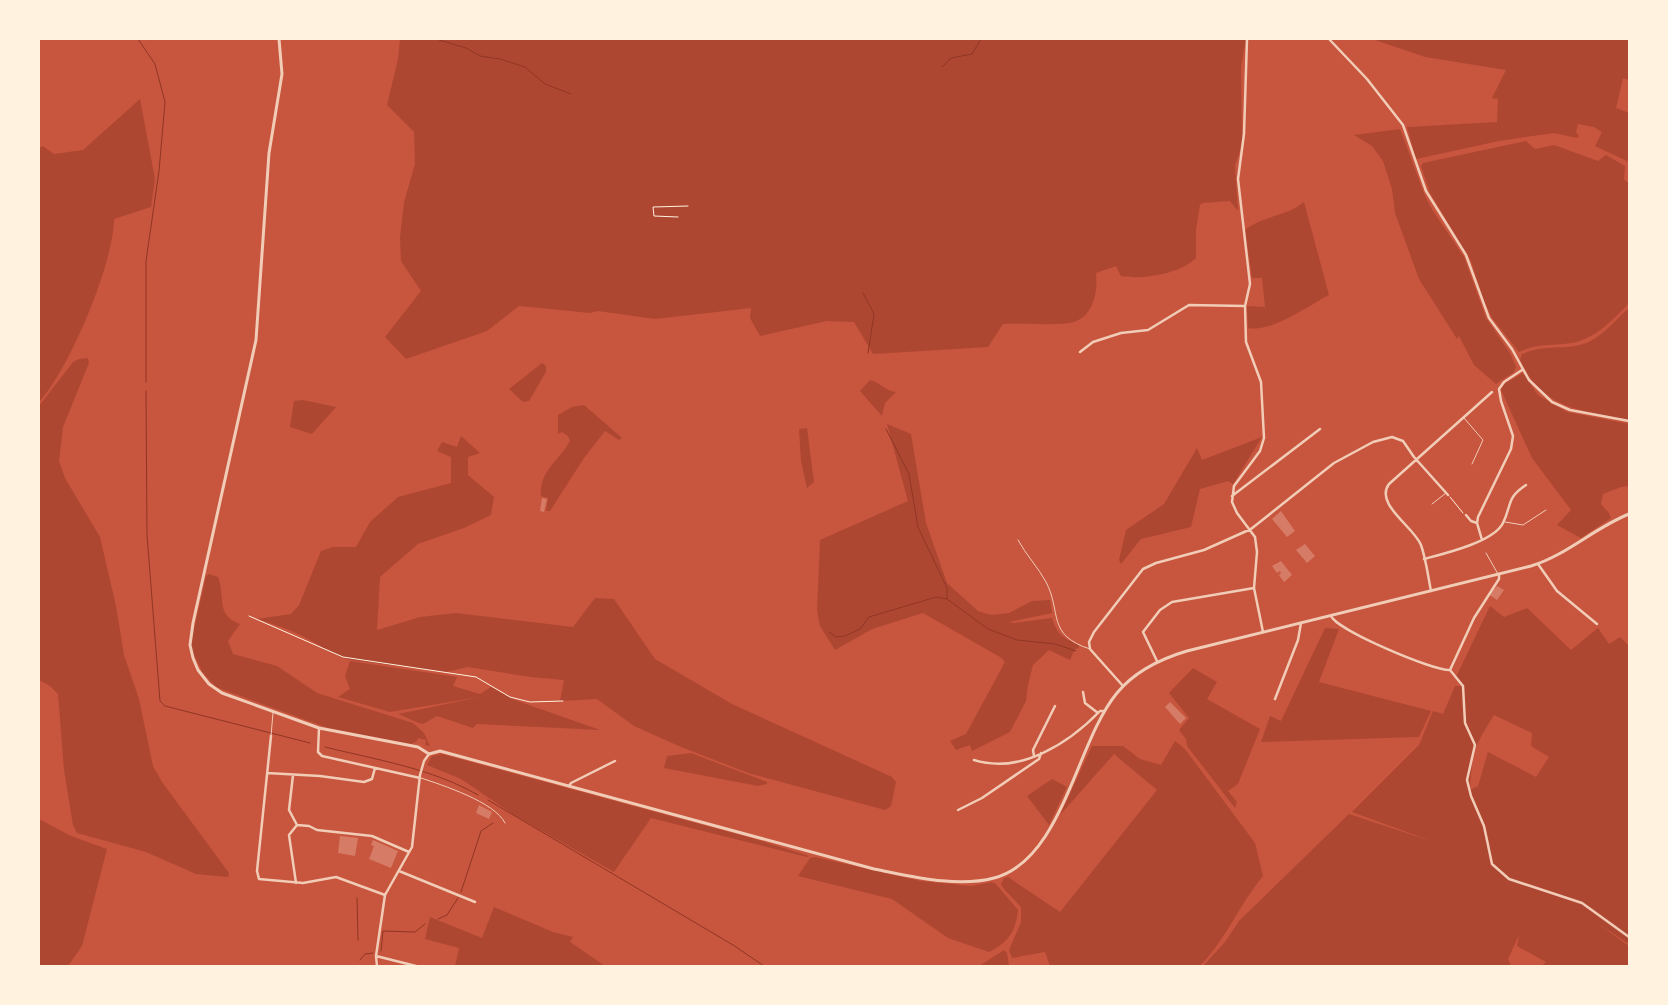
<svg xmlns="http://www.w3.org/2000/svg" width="1668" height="1005" viewBox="0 0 1668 1005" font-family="'Noto Serif',serif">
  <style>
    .green { fill: #ae4732; fill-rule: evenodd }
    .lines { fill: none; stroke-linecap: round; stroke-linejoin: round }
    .stream { stroke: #8f3625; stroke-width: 1 }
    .building { fill: #d67c66 }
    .path { stroke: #fff3e0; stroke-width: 1 }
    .service { stroke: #f1ccb7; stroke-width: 1 }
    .minor { stroke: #f1ccb7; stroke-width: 2.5 }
    .tertiary { stroke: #f1ccb7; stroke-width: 3 }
  </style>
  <rect width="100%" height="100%" fill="#c8553d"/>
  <path class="green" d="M400 39H1246L1241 67 1242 139 1240 151 1235 165 1238 211 1230 201 1203 203 1200 205 1196 230V258C1180 274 1142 280 1121 276L1116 266 1096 273C1098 290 1094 316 1074 322 1060 326 1020 323 1003 324L988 347 873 354 854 322 827 321 760 336 750 318 751 308 655 319 598 311 590 313 519 306 487 331 406 359 385 337 421 291 401 261 400 237 404 202 415 164 414 132 387 105 398 59Z
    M1372 39H1629V80L1623 78 1616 108 1629 113V162L1595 146 1602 132 1594 127 1578 124 1576 132 1579 136 1577 138 1554 133 1499 141 1416 159 1407 127 1497 122 1498 99 1492 98 1506 70 1425 57Z
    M140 99 155 179 151 207 114 219C114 263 69 370 39 402V148L43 146 54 154 83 150Z
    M1400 129 1425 196 1433 211 1464 257 1486 318 1510 353 1516 367 1514 372 1496 384 1474 365 1459 336 1457 339 1419 279 1395 213 1392 189 1383 161 1372 146 1354 135Z
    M1526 141 1535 149 1554 145 1598 161 1606 155 1625 166 1624 180 1629 183V303C1613 320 1596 338 1572 343 1554 346 1536 343 1519 352L1492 318 1483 299 1471 261 1430 193 1421 166 1423 163Z
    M1304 202 1329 295C1308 306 1271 333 1248 328L1247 306 1265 307 1262 278H1252L1245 230C1262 216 1288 216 1304 202Z
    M1629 308V420C1581 410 1543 410 1520 360L1522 354C1545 344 1563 350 1583 344 1601 339 1616 319 1629 308Z
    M88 358 89 363 63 427 59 461 65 478 100 537 116 606 124 655 139 699 153 766 162 782 229 873 228 877 196 874 146 852 77 833 73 825 64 770 58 694 50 686 39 680V406L73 362 79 359Z
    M542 363 546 366V372L529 401 523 402 509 389Z
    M1523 373 1538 395 1567 412 1629 424V486L1621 487 1603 494 1601 504 1609 513 1611 518 1581 538 1557 525 1571 510 1532 458 1501 390 1504 384Z
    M870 380C880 382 885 391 896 392L885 403 882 416 860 391Z
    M303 400 336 407 312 434 290 427 294 401Z
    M584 405 622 438 619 440 605 431 584 458 550 511H546L548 498 541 496C539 471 559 461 570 441L568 436 562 432 558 434V415L572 407Z
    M887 424 911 434 926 523 947 583 978 611 991 615 1009 613 1032 601 1050 600 1052 613 1009 622 1014 623 1052 618C1057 634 1062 638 1078 644L1079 648 1075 649 1070 660 1049 650 1033 665 1028 685 1026 701 1010 732 972 751 970 745 956 750 950 741 966 734 1005 662 1000 657 923 613 872 629 835 650 820 626 817 610 820 540 908 501Z
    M807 428 814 482 807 488 801 461 799 429Z
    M461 436 480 453 468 457V475L494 497 491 515 464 528 418 544 380 577 377 630 420 617 456 613 573 627 595 598 614 599 655 659 732 704 892 777 896 782 891 806 885 810 748 773 681 747 634 726 597 699 560 701 564 680 530 677 468 667 446 672 350 660C333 655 312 640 294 632 283 627 269 623 257 619L291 614 299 605 321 551 333 547H356L370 522 398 497 451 483V457L437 451 442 442 457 447Z
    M1262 437 1233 484 1228 481 1200 489 1191 527 1141 539 1121 564 1119 560 1126 530 1164 504 1197 448 1202 460Z
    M209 574 218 577C226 598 215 615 240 624L228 641 233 654 277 666 317 693 413 723 424 733 430 746 425 745 426 740 418 738 416 742 411 744 328 728 216 687 203 673 190 647 206 576Z
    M1490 606 1504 617 1527 608 1571 650 1598 628 1609 644 1620 637 1629 646V944L1597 923 1629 946V966H1542L1546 962 1517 946 1519 935 1508 959 1511 966H1203L1225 942 1239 921 1349 814 1434 842 1352 812 1419 745 1433 711 1443 714 1455 686H1462L1456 677ZM1494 715 1532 733 1531 746 1549 757 1536 777 1488 752 1478 786 1470 790C1472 752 1474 747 1494 715Z
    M1325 628 1339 629 1319 682 1431 711 1419 737 1261 742 1270 716 1281 721Z
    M350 661 457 677 453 686 480 694 491 687 512 699 600 730 477 724 473 728 437 716 423 724 419 723 398 714 480 697 390 712 338 697 350 689 345 676Z
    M1193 668 1217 682 1207 699 1260 729 1238 784 1228 791 1237 802 1235 808 1187 746 1186 739 1179 730 1189 718 1169 693Z
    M1175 741 1185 749 1255 843 1263 876C1239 905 1227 938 1200 966H1050L1045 952 1012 958 1009 950 1021 922V907L1004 889 1001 884 1004 878 1008 877 1060 912 1157 790 1114 754 1060 815 1092 746H1123L1140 759 1161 765Z
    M691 753 767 782V784L758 786 664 768 667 756Z
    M442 754 755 839 809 856 807 857 651 818 614 872 514 815 461 779 427 765 432 756Z
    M1052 779 1067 787 1049 825 1027 796Z
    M39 819 71 836 107 849 82 946 68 966H39Z
    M815 857 921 881 971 886 992 882 996 884 1018 910C1016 931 1008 943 989 952L948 938 892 899 798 876 810 858Z
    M494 907 553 932 573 937 570 942 605 966H455L459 948 425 939 430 917 482 938Z
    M1004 950 1007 953 1009 966H979Z"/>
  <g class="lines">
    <path class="stream" d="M138 39 155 64 165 102 159 171 146 261V382
      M436 39 466 48 480 56 500 59 525 67 545 84 571 94
      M942 67 951 58 972 54 981 39
      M863 293 874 314 868 353
      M146 391 147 535 160 701 165 706 310 743
      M886 429 909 474 918 527 947 588V599L988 629 1017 640 1055 644 1076 651
      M829 632 836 637 845 636 860 629 869 617 936 597 947 599
      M325 747C377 760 431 768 478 795
      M488 800 733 945 764 966
      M461 892 481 831 493 823
      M357 898 358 940
      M438 919 447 915 458 898
      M381 951 383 931 415 932 425 924
      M360 960 365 954 373 953"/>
  </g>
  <path class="building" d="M542 498 547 499 544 512 540 511Z
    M1281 511 1295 531 1287 537 1272 519Z
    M1305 544 1315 556 1307 563 1296 550Z
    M1281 561 1292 575 1284 582 1279 575 1281 573 1280 571 1277 573 1272 566Z
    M1497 586 1504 590 1497 600 1490 595Z
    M1170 702 1186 718 1180 724 1165 707Z
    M479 805 492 812 489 819 476 813Z
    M340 836 358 838 355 856 338 853Z
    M373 840 398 851 391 868 369 859 374 846 371 845Z"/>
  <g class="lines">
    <path class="path" d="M678 217 654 216 653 207 688 206
      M1450 497 1463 513
      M249 616 343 657 476 677 510 697 530 702 563 701"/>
    <path class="service" d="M1464 418 1483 440 1472 464
      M1432 504 1446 493
      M1505 522 1523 525 1546 510
      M1018 540C1026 555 1038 567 1046 582 1062 612 1046 635 1090 649
      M1486 553 1498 574
      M271 736 273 713
      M421 778C442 785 495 802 505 823"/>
    <path class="minor" d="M1247 39 1244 134 1238 179 1250 284 1245 306 1246 342 1261 382 1264 438 1260 451 1234 486 1232 502 1237 513 1255 537 1257 552 1254 588 1263 632
      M1329 39 1367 79 1403 125 1426 191 1466 255 1489 318 1512 349 1529 380 1552 402 1570 410 1629 421
      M1080 352 1093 342 1121 333 1148 330 1189 305 1245 306
      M1232 496 1320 429
      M1466 515 1471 521 1477 523
      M1482 540 1477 523 1478 517 1511 449 1513 436 1501 401 1499 389 1504 382 1522 370
      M1424 559C1443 554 1494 542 1503 523 1512 505 1506 498 1526 485
      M1538 564 1557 591 1597 624
      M1431 591C1428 576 1426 559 1421 545 1414 527 1374 504 1389 484L1492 392
      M1331 616C1337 630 1433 671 1450 670L1474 618 1499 579V575
      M1157 661 1143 632 1160 610 1172 602 1254 588
      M1450 670 1463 686 1465 723 1475 745 1467 780 1471 796 1484 826 1492 864 1509 879 1582 903 1629 937
      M1123 686 1090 649 1089 642 1094 632 1143 569 1156 563 1204 550 1251 529 1334 463 1373 442 1392 437 1403 441 1414 457 1448 495
      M1083 692 1085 703 1098 713
      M1275 699 1298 640 1301 623
      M319 728 318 752 322 756 420 778
      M271 736 257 871 259 879 303 883 336 877 385 895
      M1034 756 1033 750 1055 706
      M974 760C1020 775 1069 743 1100 711H1104
      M267 773 320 776 364 782 372 779 375 768
      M293 775 289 810 297 825
      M569 786 571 783 615 761
      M958 810 982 798 1039 759 1041 753
      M399 871 475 902
      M296 883 289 835 297 825 309 826 317 830 372 836 409 852
      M376 956 416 966
      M377 966 376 956 385 895 412 847 420 775 424 761 429 754"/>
    <path class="tertiary" d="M279 39 282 74 269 153 256 340 193 623 190 645 193 658 198 670 209 684 222 693 319 728 418 747 429 754 440 751 874 869C911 876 956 888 994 878 1063 860 1076 742 1117 693 1135 671 1160 659 1187 651L1531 566C1567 555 1594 528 1629 514"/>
  </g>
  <rect width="1668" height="1005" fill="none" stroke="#fff3e0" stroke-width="80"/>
</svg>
